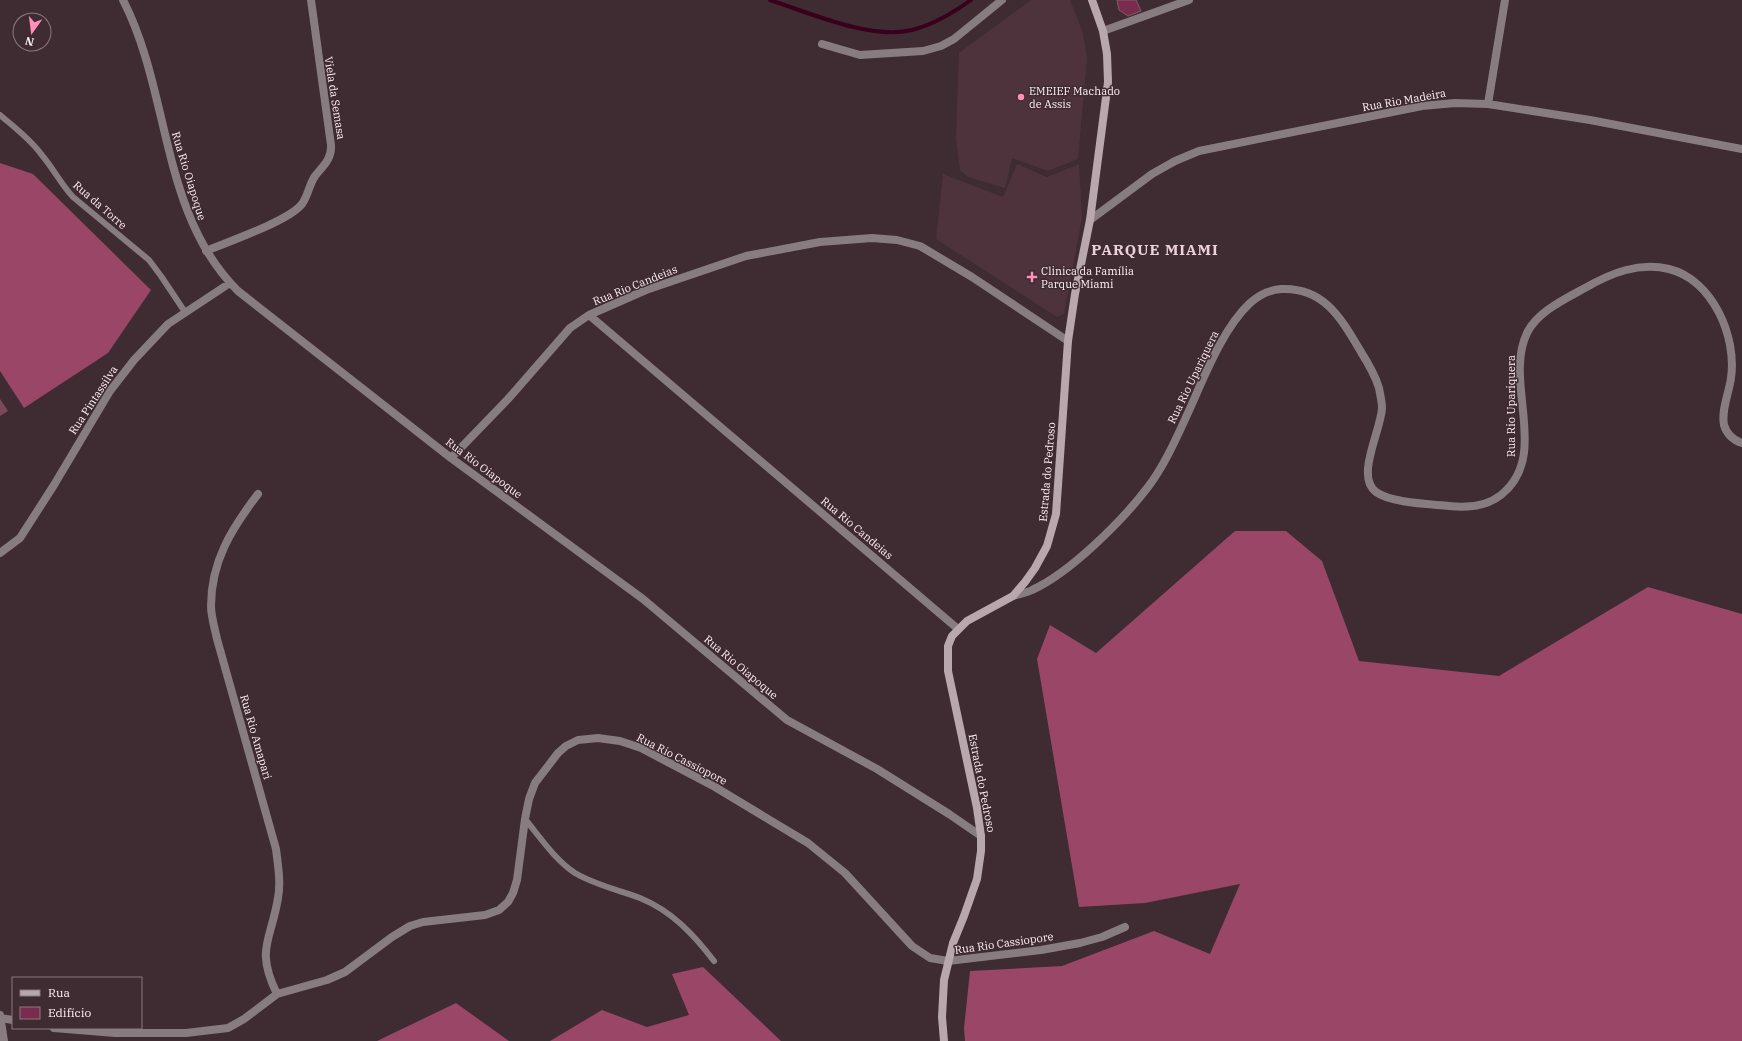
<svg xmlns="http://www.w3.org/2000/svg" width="1742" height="1041" viewBox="0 0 1742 1041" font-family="'IBM Plex Serif',serif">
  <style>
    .built { fill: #4e333d }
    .green { fill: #7e485c }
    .forest { fill: #994667 }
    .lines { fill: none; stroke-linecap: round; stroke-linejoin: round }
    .stream { stroke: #39001c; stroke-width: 4 }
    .building { fill: #7b2b4d; stroke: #786168 }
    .service { stroke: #877c80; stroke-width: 6 }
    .minor { stroke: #877c80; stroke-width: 8 }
    .secondary { stroke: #b8a7ac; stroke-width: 8 }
    .poi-dot { fill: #ff8eb9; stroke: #3f2b32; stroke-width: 1.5 }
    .labels { text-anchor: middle; stroke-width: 3; stroke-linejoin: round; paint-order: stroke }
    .poi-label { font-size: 11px; fill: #fef0f4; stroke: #3f2b32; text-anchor: start }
    .street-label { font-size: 11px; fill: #fef0f4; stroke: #3f2b32 }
    .district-label { font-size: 15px; font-weight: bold; letter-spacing: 1px; fill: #ebd1d9; stroke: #3f2b32 }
  </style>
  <rect width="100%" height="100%" fill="#3f2b32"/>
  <path class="built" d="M1031 0H1070L1083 33 1087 58 1078 159 1048 171 1012 158 1005 188 968 177 960 170 956 138 959 53Z
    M1017 164 1047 177 1079 164 1082 218 1064 314 1057 317 936 239 943 174 1003 197Z"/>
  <path class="green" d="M0 399 8 411 0 416Z"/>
  <path class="forest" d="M0 163 33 174 151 290 108 353 24 408 0 371Z
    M1235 531H1286L1322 561 1359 661 1499 676 1648 587 1742 614V1041H965L964 1028 970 971 1062 966 1154 931 1210 954 1240 884 1145 903 1079 907 1037 659 1050 625 1096 653Z
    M703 967 781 1041H550L602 1010 647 1027 689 1015 672 974Z
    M456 1003 509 1041H377Z"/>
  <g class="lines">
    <path class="stream" d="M770 0C810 13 870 40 912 30 933 25 953 13 971 0"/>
  </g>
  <path class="building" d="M1117 0H1136L1141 11 1128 16 1119 10Z"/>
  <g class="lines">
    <path class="service" d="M0 115C14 127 30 139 41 154 53 168 61 184 73 197L149 260 161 276 185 312
      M525 819C540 837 555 860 575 873 595 885 619 890 640 898 672 911 694 935 714 961"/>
    <path class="minor" d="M123 0C171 93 160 214 238 291L451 458 643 599 787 720 877 769 949 814 981 836
      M1103 31 1189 0
      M822 44 860 55 923 51 941 46 954 39 1002 0
      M1488 104 1505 0
      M1090 220 1152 174 1175 161 1199 151 1422 106 1455 103 1488 104 1590 120 1742 149
      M206 251C227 242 289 221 302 204 308 196 309 185 315 176 323 166 332 159 331 145L311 0
      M589 315 958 629
      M451 458 508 399 570 328 589 315 646 290 746 256 820 242 872 238 897 240 920 246 972 277 1068 341
      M258 494C232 528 211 561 211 606 211 617 215 629 217 639L276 849C278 866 281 882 278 898 271 941 255 949 277 994
      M0 553 20 538 54 485 110 391 134 360 168 324 230 283
      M1013 596C1019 594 1026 593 1032 590 1070 573 1123 520 1148 487 1164 466 1176 439 1187 415 1203 380 1222 329 1250 303 1259 295 1269 290 1281 289 1324 287 1341 318 1361 352 1368 363 1375 375 1379 388 1380 394 1382 402 1382 408 1381 431 1355 476 1376 492 1391 503 1430 504 1449 506 1467 508 1486 507 1501 495 1551 455 1503 383 1527 333 1537 312 1565 299 1585 288 1611 273 1638 262 1669 269 1713 280 1737 337 1731 378 1729 393 1721 410 1724 425 1727 435 1733 440 1742 443
      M0 1015 4 1041
      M0 1018 13 1020
      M54 1028 115 1033H186L228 1028 244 1019 277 994 327 980 345 972 392 937 410 926 423 922 485 915 499 910 508 902 513 893 517 880 525 819 529 799 535 783 558 753 566 746 578 740 598 738 620 741 641 748 715 787 808 843 845 873 912 946 930 958 948 961 1041 950 1080 943 1102 937 1125 927"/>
    <path class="secondary" d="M944 1041 942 1017 944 980 953 943 964 916 977 879 981 851V836L977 808 948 671V646L952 636 967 621 1013 596 1025 582 1035 568 1047 546 1056 514 1068 341 1075 294 1090 220 1108 82 1107 54 1103 31 1092 0"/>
  </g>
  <g class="poi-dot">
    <circle cx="1021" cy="97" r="4"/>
    <path d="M1030 271h4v4h4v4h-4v4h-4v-4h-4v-4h4z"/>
  </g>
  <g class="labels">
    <g class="poi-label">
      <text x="1029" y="95">EMEIEF Machado<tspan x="1029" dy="13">de Assis</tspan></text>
      <text x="1041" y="275">Clinica da Família<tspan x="1041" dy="13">Parque Miami</tspan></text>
    </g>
    <g class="street-label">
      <text transform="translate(335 98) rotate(81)" y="4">Viela da Semasa</text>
      <text transform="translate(1404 100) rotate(-10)" y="4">Rua Rio Madeira</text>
      <text transform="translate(189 176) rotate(73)" y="4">Rua Rio Oiapoque</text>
      <text transform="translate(100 205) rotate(41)" y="4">Rua da Torre</text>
      <text transform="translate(635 285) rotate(-22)" y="4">Rua Rio Candeias</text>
      <text transform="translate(1193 377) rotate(-64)" y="4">Rua Rio Upariquera</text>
      <text transform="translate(93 400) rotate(-57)" y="4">Rua Pintassilva</text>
      <text transform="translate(1511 406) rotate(-90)" y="4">Rua Rio Upariquera</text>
      <text transform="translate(484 468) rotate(37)" y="4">Rua Rio Oiapoque</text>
      <text transform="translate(1047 472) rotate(-85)" y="4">Estrada do Pedroso</text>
      <text transform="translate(857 528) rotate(40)" y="4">Rua Rio Candeias</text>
      <text transform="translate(741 667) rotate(40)" y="4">Rua Rio Oiapoque</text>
      <text transform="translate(256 737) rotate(74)" y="4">Rua Rio Amapari</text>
      <text transform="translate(682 759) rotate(27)" y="4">Rua Rio Cassiopore</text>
      <text transform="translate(982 783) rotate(79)" y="4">Estrada do Pedroso</text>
      <text transform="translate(1004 943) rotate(-8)" y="4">Rua Rio Cassiopore</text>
    </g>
    <g class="district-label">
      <text x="1155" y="255">PARQUE MIAMI</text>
    </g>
  </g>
  <rect x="12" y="977" width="130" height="52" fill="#3f2b32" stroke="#8b7a80"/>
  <rect x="20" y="990" width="20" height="6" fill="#b8a7ac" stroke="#8b7a80"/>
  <text x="48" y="997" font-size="12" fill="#fef0f4">Rua</text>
  <rect x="20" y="1007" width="20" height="12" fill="#7b2b4d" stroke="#8b7a80"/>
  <text x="48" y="1017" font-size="12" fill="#fef0f4">Edifício</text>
  <g transform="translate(32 32) rotate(194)"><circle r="19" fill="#3f2b32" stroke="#8b7a80"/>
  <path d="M0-3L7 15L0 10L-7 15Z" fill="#ff8eb9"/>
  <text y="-6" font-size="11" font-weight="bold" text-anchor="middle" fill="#fef0f4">N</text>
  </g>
</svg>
